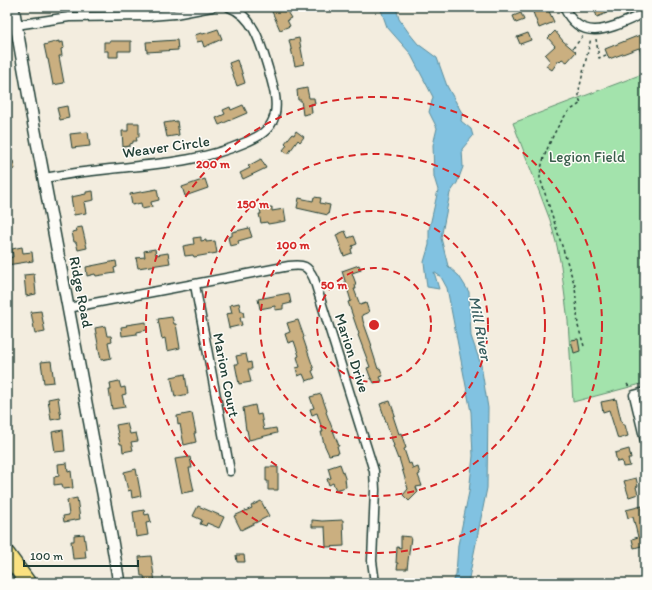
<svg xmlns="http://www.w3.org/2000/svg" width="652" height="590" viewBox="0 0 652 590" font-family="Itim,sans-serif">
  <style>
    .green { fill: #a3e3ac; stroke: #619070 }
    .water { fill: #81c2e1; stroke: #5a8d9c }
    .building { fill: #caaf80; stroke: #1f3d34 }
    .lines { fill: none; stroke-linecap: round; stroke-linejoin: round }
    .minor-casing { stroke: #1f3d34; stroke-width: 11 }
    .secondary-casing { stroke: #1f3d34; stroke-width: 14 }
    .motorway-casing { stroke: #1f3d34; stroke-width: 18 }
    .path { stroke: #1f3d34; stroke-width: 1.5; stroke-dasharray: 3 3; stroke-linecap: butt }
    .minor { stroke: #fdfcf7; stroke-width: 8 }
    .secondary { stroke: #fdfcf7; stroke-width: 11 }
    .motorway { stroke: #fae181; stroke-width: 15 }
    .ring { fill: none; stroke: #d62828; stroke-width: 2; stroke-dasharray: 7 5 }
    .labels { text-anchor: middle; stroke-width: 3; stroke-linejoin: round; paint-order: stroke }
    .street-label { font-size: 15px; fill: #1f3d34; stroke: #fdfcf7 }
    .park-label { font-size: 15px; fill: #395e4c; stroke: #fdfcf7 }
    .water-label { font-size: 16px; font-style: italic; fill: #385e5f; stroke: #fdfcf7 }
    .centre { fill: #d62828; stroke: #fdfcf7; stroke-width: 2 }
    .ring-label { font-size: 12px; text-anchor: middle; font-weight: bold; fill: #d62828; stroke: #fdfcf7; stroke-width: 3; stroke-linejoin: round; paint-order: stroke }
  </style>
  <rect width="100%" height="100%" fill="#f3eddf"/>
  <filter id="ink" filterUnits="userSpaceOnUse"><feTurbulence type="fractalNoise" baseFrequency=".025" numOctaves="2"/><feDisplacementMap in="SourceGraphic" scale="8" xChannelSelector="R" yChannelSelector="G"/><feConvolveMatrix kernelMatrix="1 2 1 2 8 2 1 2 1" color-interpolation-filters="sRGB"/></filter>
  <g filter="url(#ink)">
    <path class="green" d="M645 73V383L573 402 568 321 561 266 557 246 550 220 513 123Z"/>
    <path class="water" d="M380 7H396L399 19 409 33 418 44 437 58 447 86 462 113 461 121 471 129 473 136 462 149 463 167 457 183 450 193 441 238 448 266 459 276 469 292 471 336 481 365 488 408 487 488 468 583H453L456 574 458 545 469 492 473 456 471 412 447 288 441 277 434 272 439 289 427 287 424 262 429 245V230L438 190 434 177 433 145 437 128 429 112 433 97 410 53 387 27Z"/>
    <path class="building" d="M270 7H284L291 18 287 20 290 26 280 30Z
      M531 7H547L554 22 539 28Z
      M597 7H605L607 13 597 17 594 8Z
      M521 13 524 20 516 23 513 16Z
      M218 29 222 39 204 47 202 41 197 42 195 35 201 33 203 34Z
      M555 31 563 41 576 52 567 62 562 59 560 61 559 60 552 70 546 66 550 61 545 55 555 46 548 38Z
      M528 33 531 40 520 44 517 37Z
      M645 33V62L639 48 609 59 605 49Z
      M299 38 304 64 295 66 289 40Z
      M177 40 178 50 147 52 146 42Z
      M59 41V43L63 42 64 48 61 49 62 56H59L64 83 53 85 48 59H47L44 45Z
      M110 41H131V51H118V57H108V51H104V42H110Z
      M237 60 239 66H240L245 83 237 86 229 63Z
      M307 88 309 98H314L315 104H311L312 113 303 115 301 100H298L297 90Z
      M243 105 247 113 219 125 216 118 225 114 223 110 230 107 231 110Z
      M67 106 69 118 60 120 57 108Z
      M177 121 179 135 167 137 164 123Z
      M128 123H139V137H136L137 141H133V143L130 144V146L123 147 122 131H128Z
      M296 131 304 137 300 142 298 140 288 154 283 150 287 145 285 143 292 134 294 135Z
      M88 132 90 146 72 148 70 134Z
      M261 159 266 168 243 179 240 173 250 168 248 166Z
      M13 161 15 169 7 170V162Z
      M205 179 208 188 185 196 182 187Z
      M157 189 159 200 151 202 152 207 142 209 141 203 132 205 130 194Z
      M93 191 94 200 84 202 86 213 74 215 71 197 86 194V192Z
      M314 197 321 198 320 203 330 205 328 215 297 208 299 198 313 201Z
      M272 207V211L284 209 286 221 268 224 267 222 261 223 259 214H261L260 209Z
      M82 227 87 248 78 250 76 242H74L72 232 77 231 76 228Z
      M249 228 252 237 238 241 239 244 230 246 228 237 232 236V232Z
      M345 231 348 238 354 236 357 244 352 246 353 248 351 249 352 253 344 256 336 235Z
      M201 237V241L206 240V242L215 241 217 253 194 257 193 255 185 256 183 246 194 244 193 238Z
      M22 247 23 253 32 252 33 261 7 265V258L13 257 12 249Z
      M155 249 156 255 168 253 170 263 138 268 136 258 145 257 144 251Z
      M116 261 117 267 114 268 115 273 96 276 95 274 87 276 86 267Z
      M359 265 361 270 352 273 356 284 355 285 356 289H354L360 305 366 303 369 312 362 315 363 321 372 346 371 347 378 369 380 368 383 376 380 377 382 381 374 383 372 379H371L367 368 370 367 358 335 359 334 348 302 351 301 342 271Z
      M34 274 36 294 26 296 24 275Z
      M289 293 291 303 283 305V309L275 310V306L260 309 258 299Z
      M239 303 241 311H243L244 317 240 318 242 325 229 328 226 314 232 313 230 305Z
      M41 311 45 332 35 334 31 312Z
      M172 317 174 324H176L180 348 167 351 165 338 162 339 158 319Z
      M298 320 304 337 303 338 314 370 312 371 315 378 306 381 303 374 298 376 296 368 300 367 297 357 299 356 294 341 288 343 285 334 290 332 287 323Z
      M146 322 147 330 137 332V334L122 336 121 327 127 326 126 325Z
      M105 326 107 336H111L112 341 108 342 111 358 101 360 95 328Z
      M578 339 580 351 574 353 571 340Z
      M246 354 248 363 251 362 252 369H248L251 382 239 384 235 364H238L236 356Z
      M51 361 54 382 44 383 41 362Z
      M185 374 188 394 175 397 171 377Z
      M119 381 121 388 125 387 126 394 122 395 125 407 112 409 109 390H111L110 383Z
      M321 394 327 411 326 412 339 446H337L339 453 329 455 324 444 321 432H323L317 413 312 415 310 409 314 408 310 397Z
      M58 397 61 418 51 420 48 399Z
      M616 399 621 420 623 425H625L628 436 618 439 609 410 603 412 601 402Z
      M390 401 395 415 393 416 399 434 401 433 406 448 404 449 409 464 411 463 413 469 418 467 420 474 418 475 422 486 416 487 418 492 409 501 403 495 408 489 399 458 398 459 393 446H394L380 404Z
      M255 405 257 415 261 414 264 430 276 428 277 433 249 440 247 430H246L243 408Z
      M192 413 196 433H194L196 442 184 445 180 424 178 425 177 416Z
      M127 423 130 434 136 433 138 441 131 442 133 450 123 452 122 444H120L116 425Z
      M63 430 65 451 55 452 52 432Z
      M629 449 631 459H628L630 466 623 467 622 461 617 462 615 453Z
      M190 457 192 468H189L194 491 182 493 175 459Z
      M67 463 68 472 71 471 73 488 63 489 62 484 54 485V477L59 476 58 464Z
      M340 464 345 478 346 487 336 490 333 483 329 485 327 479 331 478 328 468Z
      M266 467H278V490H268V481H266Z
      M136 469 141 496 132 498 131 490 128 491 124 472Z
      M636 478 638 486 636 487 638 494 629 497 624 481Z
      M77 498 80 519 64 522 63 516 69 515 67 500Z
      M261 501 269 516 241 530 234 516 252 508 251 506Z
      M198 506 224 517 219 528 207 523 206 526 200 524 202 520 193 516Z
      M642 506 644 518 642 519 645 529V545L634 548 632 539 638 537 633 517 628 518 626 510Z
      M144 510 145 515 149 514 151 522 146 523 148 535 136 537 133 512Z
      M312 520 322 521 343 520 344 546 326 547 325 527H312Z
      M84 534 86 549 85 550 86 558 73 559 71 541H74V535Z
      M401 536 411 537 407 569H397L398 563H396L397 547 401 548Z
      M236 555H244L245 562H237Z
      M151 556 155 582 145 583 144 576H141L139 557Z"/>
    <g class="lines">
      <defs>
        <path id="minor" d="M564 7C582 47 616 25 645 13
          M16 25 69 17 149 16 175 14 212 7
          M44 178C66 174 88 171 110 169 155 164 201 162 244 143 253 139 265 134 271 124 281 108 273 85 268 68 261 45 254 16 229 7
          M195 285 230 471
          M68 308 289 266C304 264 308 266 314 279L374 471 375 490 372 561 375 583
          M645 392 634 395 645 441"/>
        <path id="secondary" d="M13 7 34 126 112 541 119 583"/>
        <path id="motorway" d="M7 554 28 583"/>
      </defs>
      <use href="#minor" class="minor-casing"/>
      <use href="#secondary" class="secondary-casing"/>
      <use href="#motorway" class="motorway-casing"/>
      <path class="path" d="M596 39 599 58 606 55
        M573 48 584 35
        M584 346 578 326 575 286 540 178C540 160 556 126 568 112 572 109 577 106 581 103L579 98V90L591 38
        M627 384 630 388"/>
      <use href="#minor" class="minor"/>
      <use href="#secondary" class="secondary"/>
      <use href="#motorway" class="motorway"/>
    </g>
  </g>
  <g class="ring">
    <circle cx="374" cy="325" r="57"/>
    <circle cx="374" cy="325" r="114"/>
    <circle cx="374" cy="325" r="171"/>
    <circle cx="374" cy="325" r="228"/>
  </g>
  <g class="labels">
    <g class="street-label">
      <text transform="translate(166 147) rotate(-8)" y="5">Weaver Circle</text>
      <text transform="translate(81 292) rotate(79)" y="5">Ridge Road</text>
      <text transform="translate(352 353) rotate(72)" y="5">Marion Drive</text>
      <text transform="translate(226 375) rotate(79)" y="5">Marion Court</text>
    </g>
    <g class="park-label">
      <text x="587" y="162">Legion Field</text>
    </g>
    <g class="water-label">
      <text transform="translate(481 328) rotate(79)" y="6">Mill River</text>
    </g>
  </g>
  <circle cx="374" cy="325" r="6" class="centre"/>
  <g class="ring-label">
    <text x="213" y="168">200 m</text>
    <text x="253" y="208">150 m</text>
    <text x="293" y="249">100 m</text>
    <text x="334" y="289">50 m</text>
  </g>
  <rect width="652" height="590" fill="none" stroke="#fdfcf7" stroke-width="24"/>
  <rect x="12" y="12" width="628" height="566" fill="none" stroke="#1f3d34" stroke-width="1.5" filter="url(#ink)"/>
  <path d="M24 560v6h114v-6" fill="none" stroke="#1f3d34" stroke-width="2"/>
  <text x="30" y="560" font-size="12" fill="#1f3d34" stroke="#fdfcf7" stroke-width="3" paint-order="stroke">100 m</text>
</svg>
